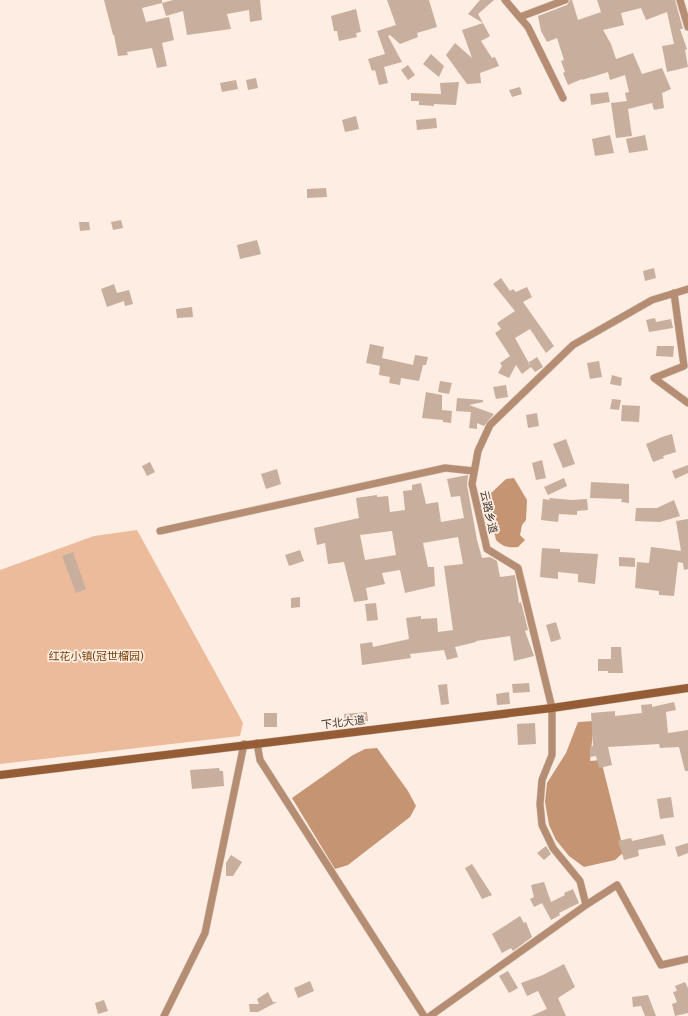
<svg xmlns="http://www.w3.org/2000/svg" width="688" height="1016" viewBox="0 0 688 1016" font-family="'Fira Sans','Noto Sans SC',sans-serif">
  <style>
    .green { fill: #ecbb9b }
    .water { fill: #c59473 }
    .building { fill: #c8ae9d; fill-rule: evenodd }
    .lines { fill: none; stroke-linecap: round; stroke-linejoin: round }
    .street-casing { stroke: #d9c9bf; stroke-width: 8 }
    .secondary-casing { stroke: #d9c9bf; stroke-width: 9 }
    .street { stroke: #b58d73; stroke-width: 7 }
    .secondary { stroke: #955d35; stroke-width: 8 }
    .labels { text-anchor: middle; stroke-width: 3.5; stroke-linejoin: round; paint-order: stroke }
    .street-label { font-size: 11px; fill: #433932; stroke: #feede2 }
    .park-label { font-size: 11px; fill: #7b3e04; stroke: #feede2 }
  </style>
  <rect width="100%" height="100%" fill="#feede2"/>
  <path class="green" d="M137 530 243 723 240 736 0 764V570L94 536Z"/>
  <path class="water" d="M514 478 527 500 526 520 522 525 520 535 525 540 518 547C509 548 503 547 496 540L487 497 506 479Z
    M594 721 590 761 601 760 624 852 615 860 584 867 569 856 556 840 549 825 545 802 547 783 566 753 578 722Z
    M377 748 408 791 416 806 410 817 348 865 335 869 292 798 353 755 365 749Z"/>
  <path class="building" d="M104 0H162V3L142 8 146 22 169 17 174 40 162 43 167 66 157 68 152 48 127 52 128 55 118 56 114 35H113Z
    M173 0H260L262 20 250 22 249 10 227 14 231 29 187 35 183 11 166 16 162 3Z
    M387 0H429L437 27 417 33 418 37 400 44 390 35 388 36 402 62 384 67 388 83 379 85 375 70 372 71 368 59 385 54 377 31 396 25Z
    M480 0H494L478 14 490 36 481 41 492 58 495 57 499 66 480 73 481 83 467 84 446 55 455 43 472 58 462 30 483 23 468 14Z
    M570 0H572L578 20 601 12 597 0H675L683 29H680L687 49 685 50 688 67 667 72 662 46 674 44 667 12 646 20 641 8 621 13 624 25 603 30 611 44 616 59 633 53 642 74 662 68 671 89 662 93 664 108 654 110 652 103 628 109 632 136 616 138 611 103 627 101 625 93 629 92 625 75 610 80 608 72 582 80V79L568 85 563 73 565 72 561 61 564 60 557 38 547 42 541 31 538 16 567 5Z
    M356 9 361 32 356 33 357 37 339 41 337 31H334L331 16Z
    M431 54 444 66 439 77 423 64Z
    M408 65 415 75 408 80 401 70Z
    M256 78 258 88 248 90 246 80Z
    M236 80 238 89 222 92 220 83Z
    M459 82 456 105 434 104V106L419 105V101H411V93L441 94 440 83Z
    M520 87 522 94 512 97 509 90Z
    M608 92 610 102 591 105 590 94Z
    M356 116 359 129 345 132 342 120Z
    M436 118 437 128 417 130 416 120Z
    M610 135 614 153 595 156 592 139Z
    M645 135 648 150 629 153 626 139Z
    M326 188 327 197 307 198V189Z
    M121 220 123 228 113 230 111 222Z
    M79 222H89L90 230 80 231Z
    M257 240 261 254 240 259 237 245Z
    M654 268 656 278 645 281 643 271Z
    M501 278 510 291 513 289 516 292 527 287 532 297 523 302 554 346 546 353 530 329 515 338 531 367 522 374 516 365 509 378 498 373 502 366 500 363 510 356 495 333 501 329 497 323 515 311 493 284Z
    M114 284 117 293 129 290 133 304 125 306 124 301 107 307 101 289Z
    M192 307 193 317 177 318 176 309Z
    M655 318 656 322 671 319 673 328 649 332 646 320Z
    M370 344 384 347 382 358 413 365 415 355 428 357 426 365H423L419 381 401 378 400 385 389 383 390 377 379 375 380 366 366 363Z
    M657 346H674L673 357 656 356Z
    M537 357 543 367 535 372 528 363Z
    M599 361 602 377 590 379 587 363Z
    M612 375 622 378 621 386 610 384Z
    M440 381 452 383 449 394 438 392Z
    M506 385 508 397 496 399 493 387Z
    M426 392 442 395V410L452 411 451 423 443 422V420L422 418Z
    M457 398 483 400V402L469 405 494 414 484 426 477 423V429L469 428 471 412 456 411Z
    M612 399 621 400 619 410 610 409Z
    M622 405 640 406 639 422 621 421Z
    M537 413 539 426 528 428 526 415Z
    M672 434 676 452 663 456 664 458 653 462 646 444 662 437Z
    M566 439 575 464 563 468 553 444Z
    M542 460 546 478 536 480 532 463Z
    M150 462 155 472 147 476 142 466Z
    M688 465V473L675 479 672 471Z
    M277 469 281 484 266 489 261 474Z
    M468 475 467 485 477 540 482 558 490 557 497 561 500 577 515 575 519 603 521 602 528 630 525 631 534 656 514 661 510 636 476 641V642L455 647 458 657 447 660 444 650 410 654 411 658 362 665 360 644 372 642 373 647 409 639 406 618 421 616V619L437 618 438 632 453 630 444 566 463 564 458 537 423 543 428 567H434L435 586 405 593 400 570 382 573 385 584 366 588 368 600 354 602 344 562 328 564 325 543 317 545 314 528 359 518 356 498 377 495V497L388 496 390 512 405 510 403 491 412 490V485L421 483 426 504 438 502 441 522 464 518 460 496 451 497 447 479ZM392 531 396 555 365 560 360 535Z
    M564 478 567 486 548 495 544 487Z
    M591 482 629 484V503L621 502 622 499 590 498Z
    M549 498 572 500 587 499 588 510 577 511V515L559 514 558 522 541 520 543 499 550 500Z
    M674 500 680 516 660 522 635 521 636 508H657Z
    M688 519V569L684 570 683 563 678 562 674 596 659 595V591L635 588 637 562 649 563 651 547 681 551 676 521Z
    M542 548 560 549V552L598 554 595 584 578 582V574L558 572V579L540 577Z
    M300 550 304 561 289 566 285 555Z
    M73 552 86 589 76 593 62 556Z
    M619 557 635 558V567L619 566Z
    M300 597V607L291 608V598Z
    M376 603 378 620 367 621 365 604Z
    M556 622 561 639 551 642 546 625Z
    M611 647H621L623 673H608V671H598V659H611Z
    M529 683 530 692 513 693 512 684Z
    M447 684 449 704 441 705 438 685Z
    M509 692 510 704 497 705 496 694Z
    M674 702 676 710 666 712 668 733 688 730V771H685L679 747 660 748 659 744 608 747 612 765 599 768 596 756 590 757V747L593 746 591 713 615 711V716L642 713 641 705 652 704V707Z
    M367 712 368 721 345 723 344 714Z
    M264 713H277V727H264Z
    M535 723 536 744 518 745 517 724Z
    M219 768 220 771H223L224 786 192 789 190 770Z
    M671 797 674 817 660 819 657 799Z
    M663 834 666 845 638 850 639 856 624 860 618 841 631 838 632 841Z
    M688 843V853L678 857 675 847Z
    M546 846 551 854 544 860 537 853Z
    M231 855 242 862 233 876H226V863Z
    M472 864 492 895 482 899 465 868Z
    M544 882 551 902 565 895 564 893 573 889 579 903 559 913 560 915 551 920 542 903 534 907 530 899 534 897 531 885Z
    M520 916 524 923 526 922 532 937 513 951 511 948 502 953 492 934Z
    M564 964 575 987 558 998 566 1016H531L547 1009 538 991 527 996 521 983 543 975Z
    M508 971 518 988 509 993 499 976Z
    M310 981 314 991 298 998 294 988Z
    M685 982 688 988V1013L675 1016 672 1004 677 1002 673 992 677 991 675 986Z
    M268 992 273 1002H277L258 1012H250L249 1004H259L257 999Z
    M648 995 656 1016H645L641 1006 633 1007 632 997Z
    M104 1000 108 1011 98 1014 95 1003Z"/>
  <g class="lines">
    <defs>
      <path id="street" d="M505 0 528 27 563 98
        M680 0 688 27
        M520 17 565 0
        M674 293 684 366 654 378 688 403
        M160 531 445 468 474 471
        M257 743 260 760 424 1016
        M586 905 617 885 661 965 688 959
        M164 1016 205 933 244 744
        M430 1016 586 905 580 881 553 848 542 825 540 804 542 780 552 755V708L518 568 487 549 472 484 478 451 490 425 573 345 652 300 688 289"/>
      <path id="secondary" d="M0 775 552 708 688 688"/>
    </defs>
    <use href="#street" class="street-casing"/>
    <use href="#secondary" class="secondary-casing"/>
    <use href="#street" class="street"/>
    <use href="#secondary" class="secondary"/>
  </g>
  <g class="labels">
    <g class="street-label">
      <text transform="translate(489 512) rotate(77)" y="4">云路乡道</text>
      <text transform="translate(343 722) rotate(-7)" y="4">下北大道</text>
    </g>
    <g class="park-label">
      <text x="96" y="660">红花小镇(冠世榴园)</text>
    </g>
  </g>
</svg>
